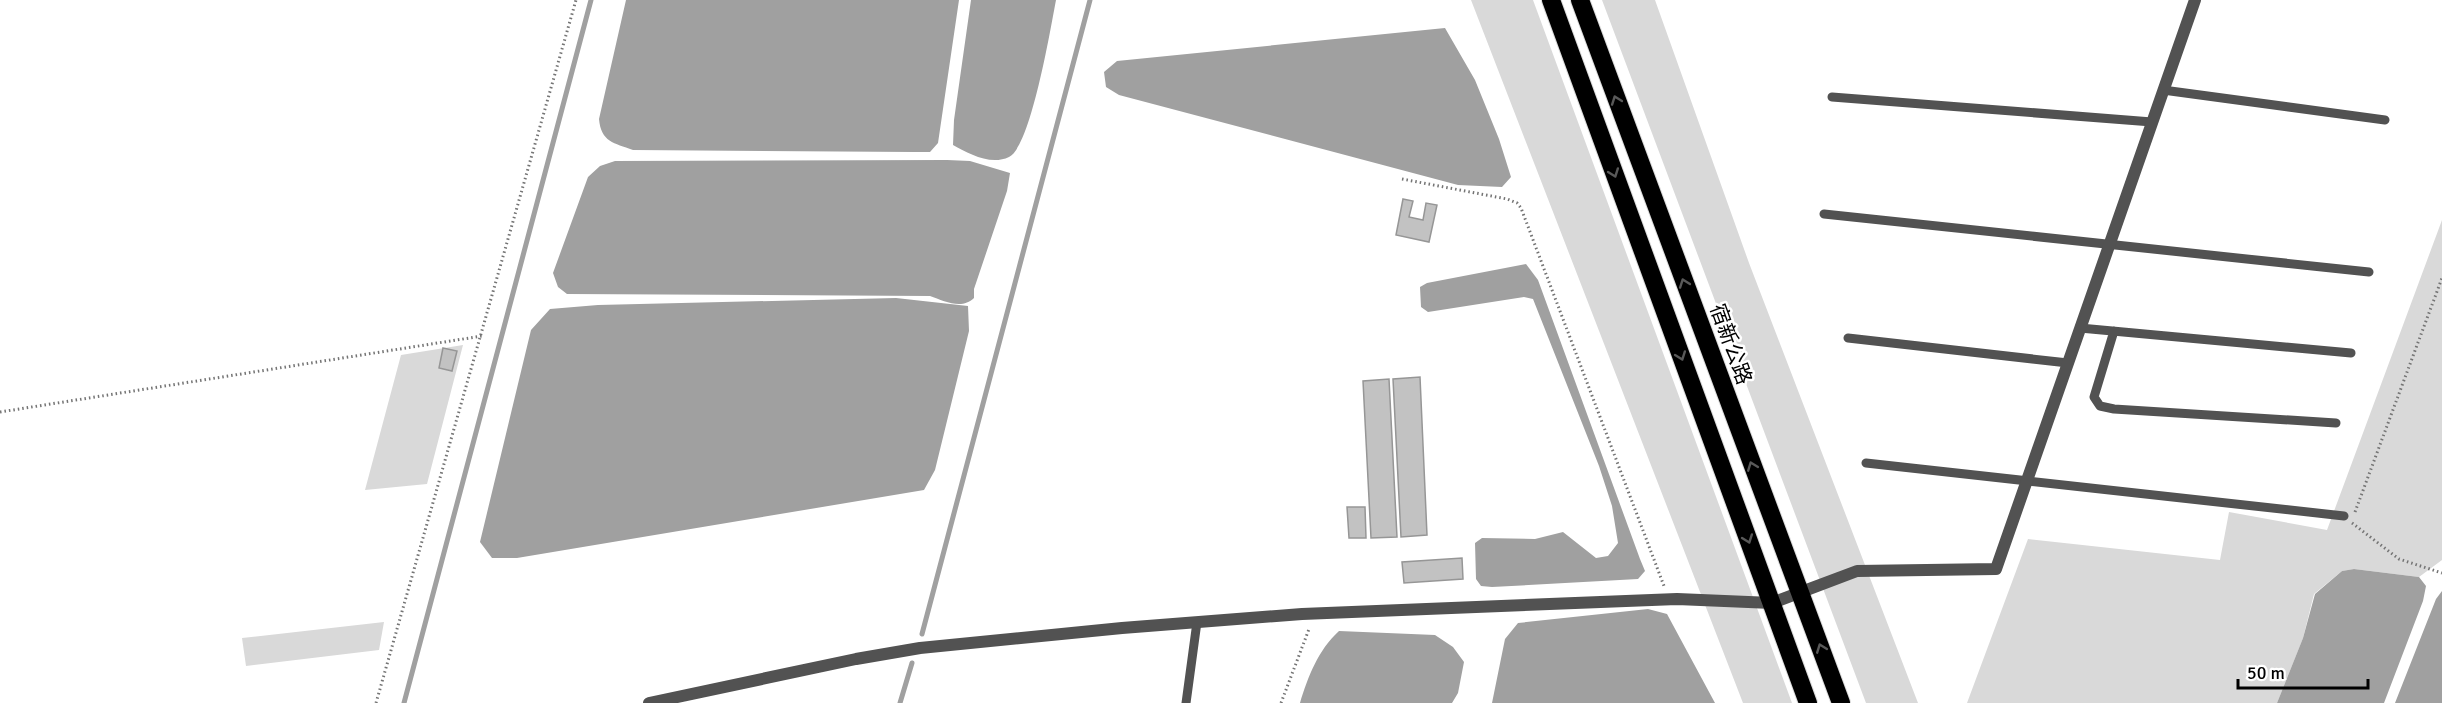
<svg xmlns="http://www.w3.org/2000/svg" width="2442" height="703" viewBox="0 0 2442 703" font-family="Signika,'Noto Sans SC',sans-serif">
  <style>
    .green { fill: #d9d9d9 }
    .water { fill: #a0a0a0 }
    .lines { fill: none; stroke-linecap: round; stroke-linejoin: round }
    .stream { stroke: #a0a0a0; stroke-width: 5 }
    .building { fill: #c2c2c2; stroke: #969696; stroke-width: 1.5 }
    .highway-casing { stroke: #dbdbdb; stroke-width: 20 }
    .path { stroke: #747474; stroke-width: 3; stroke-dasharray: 1.5 3; stroke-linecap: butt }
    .lane { stroke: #525252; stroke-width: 9 }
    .street { stroke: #525252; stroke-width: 12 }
    .highway { stroke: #000; stroke-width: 18 }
    .oneway { stroke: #595959 }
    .labels { text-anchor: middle; stroke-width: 5; stroke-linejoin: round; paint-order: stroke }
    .street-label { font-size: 21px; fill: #000; stroke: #fff }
  </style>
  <rect width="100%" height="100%" fill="#fff"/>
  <path class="green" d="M1471 0H1533L1792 703H1743Z
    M1602 0H1655L1749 263 1918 703H1866Z
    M2442 220V560L2419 577 2354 569 2342 571 2314 594 2303 638 2277 703H1967L2028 539 2220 560 2229 512 2327 530Z
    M463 345 427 484 365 490 401 355Z
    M384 622 379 650 246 666 242 638Z"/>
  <path class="water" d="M626 0H959L938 143 930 152H914L633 150C614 143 601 142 599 119Z
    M971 0H1056C1051 26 1031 147 1009 157 990 166 968 153 953 145L954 120Z
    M1445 28 1475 80 1499 139 1511 177 1502 187 1458 185 1119 95 1106 87 1104 72 1117 61Z
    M947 160 970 161 1010 173 1007 191 974 289V298C962 310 944 301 930 296L567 294 558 287 553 273 588 177 600 166 615 161Z
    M1526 264 1538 280 1640 559 1645 571 1638 579 1492 587 1481 586 1476 579 1475 543 1482 538 1535 539 1563 532 1596 558 1608 556 1618 543 1612 506 1599 466 1533 299 1524 297 1428 312 1421 307 1420 287 1427 283Z
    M896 298 968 306 969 331 935 470 924 490 517 558H492L480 542 531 330 550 309 598 305Z
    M2354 569 2419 577 2426 586 2423 601 2384 703H2277L2303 638 2315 594 2342 571Z
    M2442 591V703H2395L2436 599Z
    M1648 609 1667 614 1715 703H1492L1505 639 1518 623Z
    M1339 631 1435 635 1453 647 1464 662 1458 693 1452 703H1300C1308 677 1318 650 1339 631Z"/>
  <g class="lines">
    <path class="stream" d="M922 634 1090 0
      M404 703 591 0
      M900 703 912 663"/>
  </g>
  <path class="building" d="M1403 199 1413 201 1409 217 1423 220 1426 203 1437 205 1429 242 1396 235Z
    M443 348 457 351 452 371 439 368Z
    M1420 377 1427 535 1401 537 1393 379Z
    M1389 379 1397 537 1371 538 1363 381Z
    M1347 507H1365L1366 538H1349Z
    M1462 558 1463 579 1404 583 1402 562Z"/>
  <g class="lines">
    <defs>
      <path id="highway" d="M1551 0 1808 703
        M1580 0 1841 703"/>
    </defs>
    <use href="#highway" class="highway-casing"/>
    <path class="path" d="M1402 179 1507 199 1517 203 1521 208 1664 586
      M0 412 482 336
      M2355 512 2442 278
      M2352 523 2399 559 2442 573
      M376 703 576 0
      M1281 703 1309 629"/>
    <path class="lane" d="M2163 90 2385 120
      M1832 97 2152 122
      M1824 214 2369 272
      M2080 328 2351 353
      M2114 331 2094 397 2100 406 2114 409 2336 423
      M1848 338 2068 363
      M1866 463 2344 516
      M1186 703 1197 622"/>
    <path class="street" d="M649 703 856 659 920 648 1122 628 1302 614 1677 599 1772 603 1857 571 1996 569 2195 0"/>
    <use href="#highway" class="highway"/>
  </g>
  <defs><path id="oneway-chevron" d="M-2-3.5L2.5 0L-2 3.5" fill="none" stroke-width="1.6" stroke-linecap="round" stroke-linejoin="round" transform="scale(1.5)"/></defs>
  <g class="oneway">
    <use href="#oneway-chevron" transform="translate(1616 100) rotate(-110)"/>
    <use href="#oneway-chevron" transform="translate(1614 173) rotate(70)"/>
    <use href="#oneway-chevron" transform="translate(1684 283) rotate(-110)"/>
    <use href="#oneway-chevron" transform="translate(1681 356) rotate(70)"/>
    <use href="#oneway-chevron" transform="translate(1752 466) rotate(-111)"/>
    <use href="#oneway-chevron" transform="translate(1748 539) rotate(70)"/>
    <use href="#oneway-chevron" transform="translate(1821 648) rotate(-111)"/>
  </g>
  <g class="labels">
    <g class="street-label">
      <text transform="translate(1731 344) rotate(70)" y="7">宿新公路</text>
    </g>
  </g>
  <path d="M2238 679v9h130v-9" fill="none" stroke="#000000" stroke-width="3"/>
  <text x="2247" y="679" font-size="18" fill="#000000" stroke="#ffffff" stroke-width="4.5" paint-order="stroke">50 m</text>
</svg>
